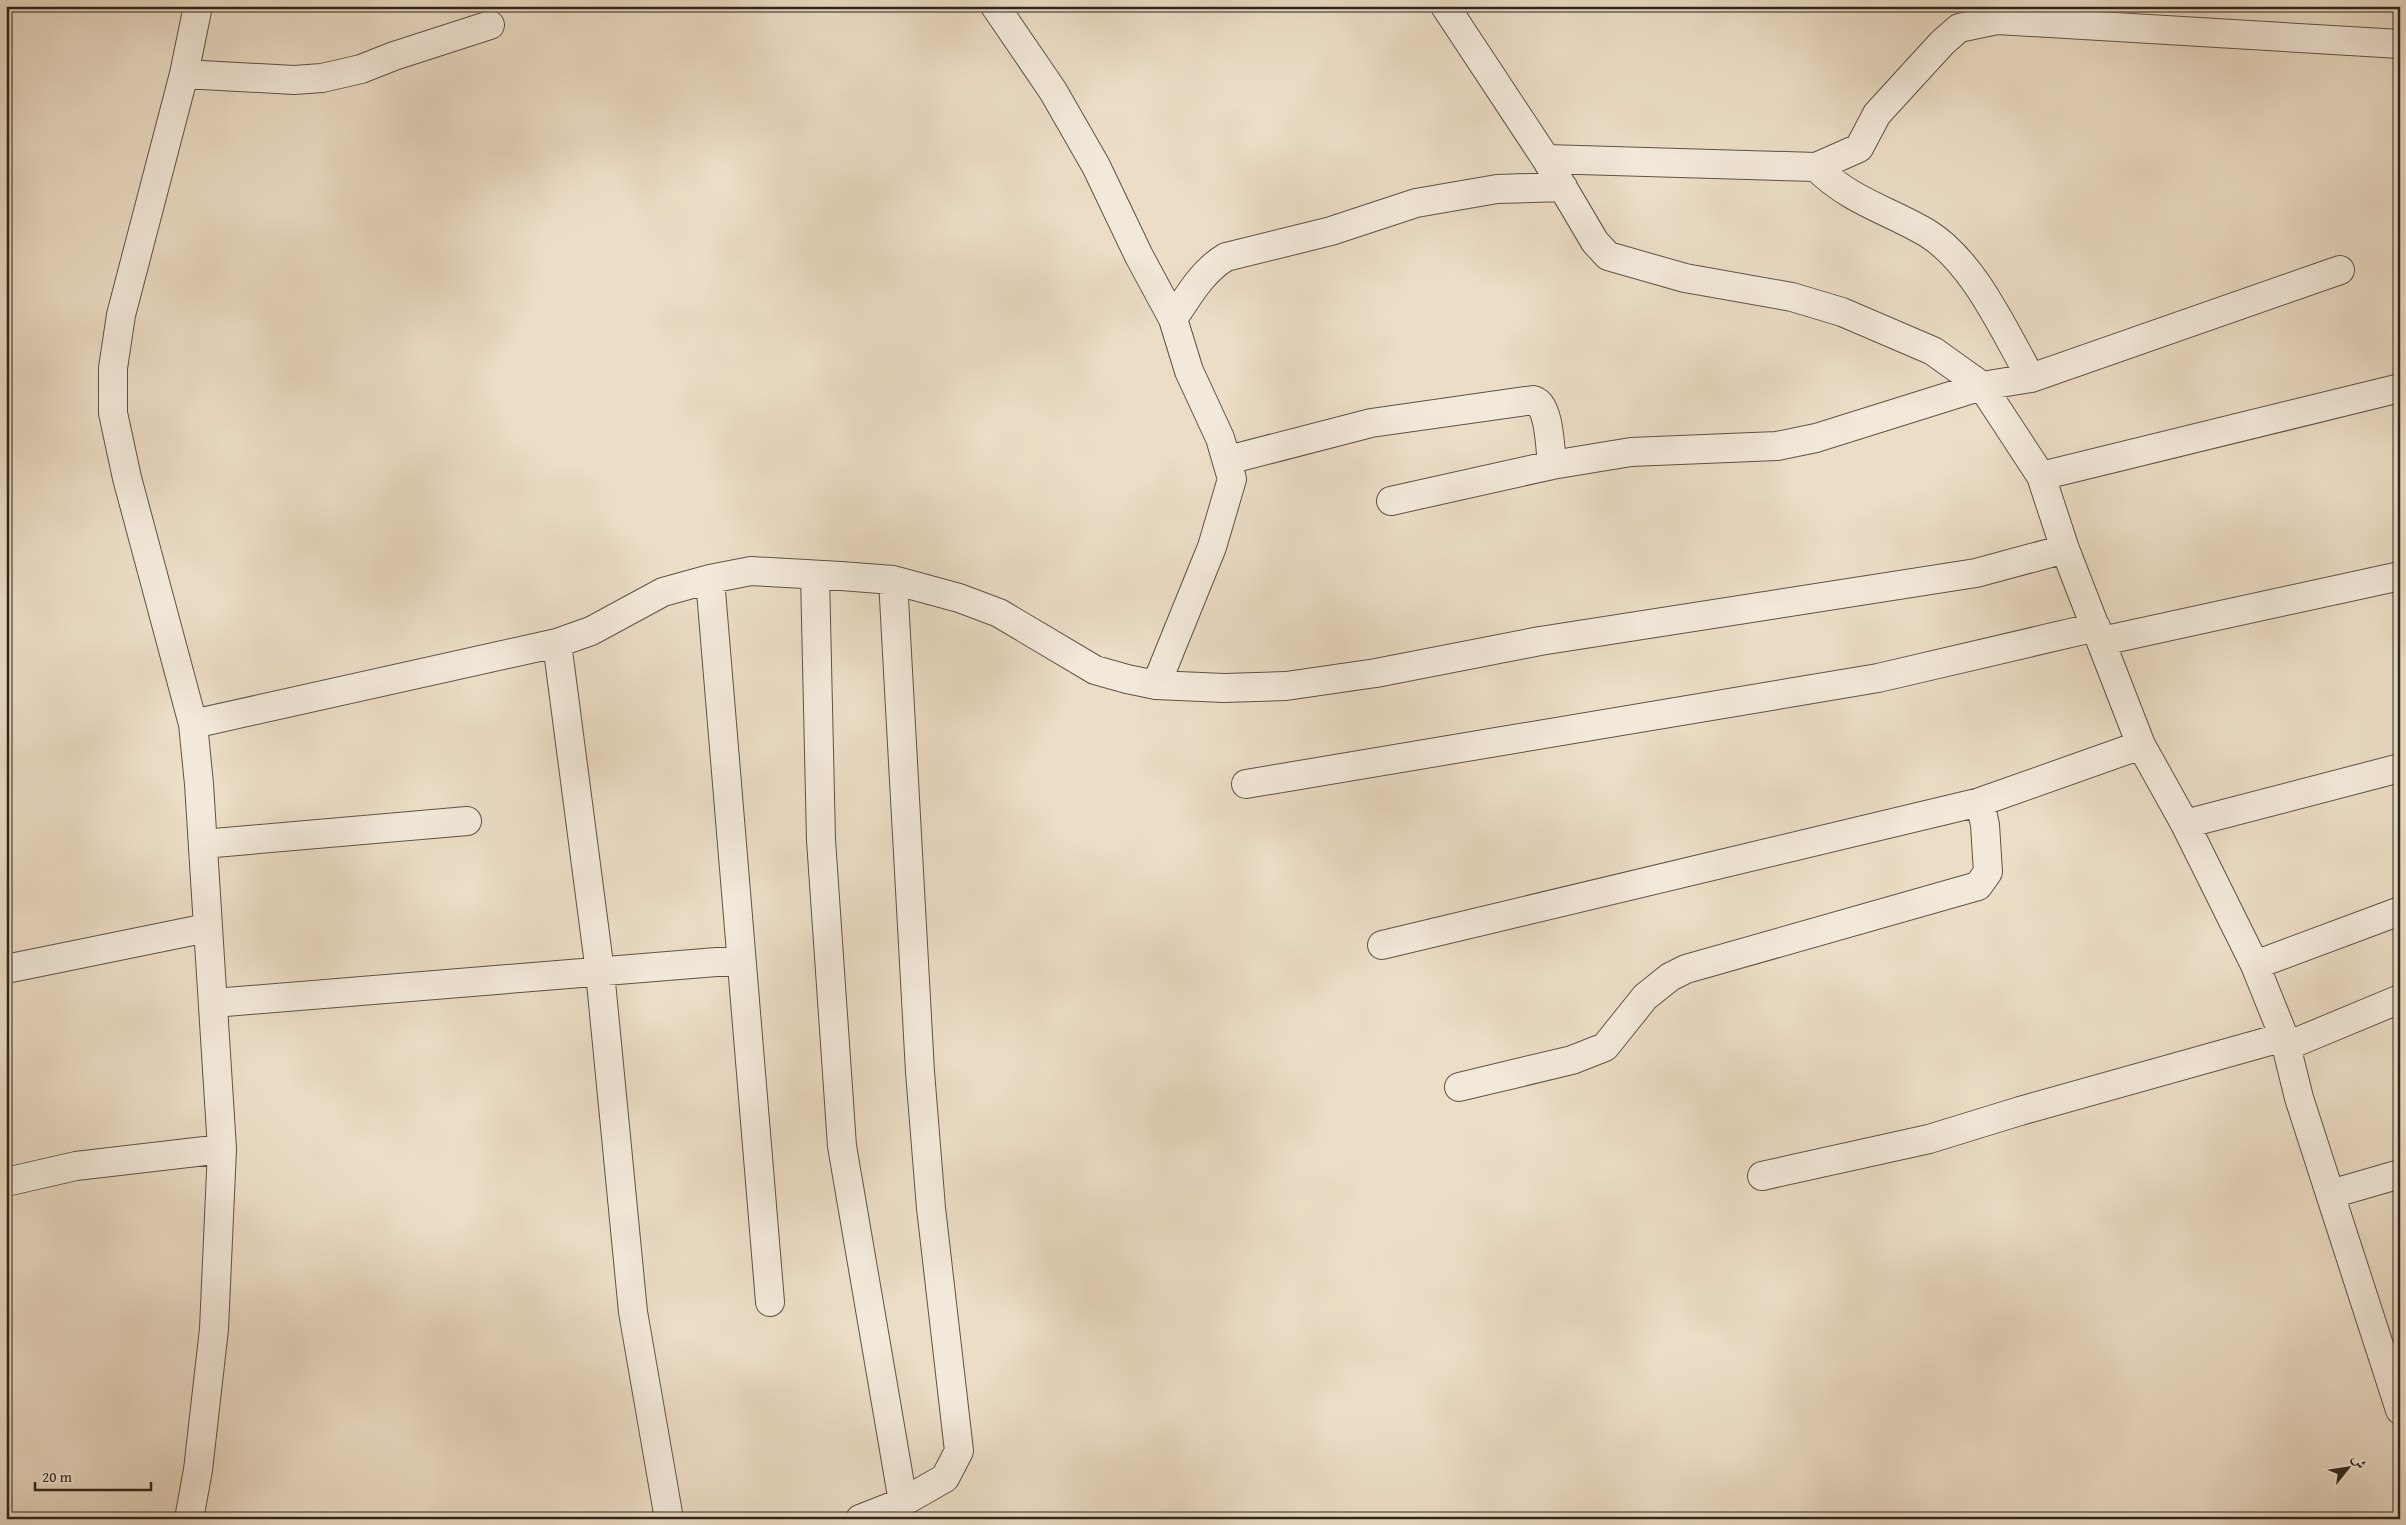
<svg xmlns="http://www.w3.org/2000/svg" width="2406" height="1525" viewBox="0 0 2406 1525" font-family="'Gentium Book Plus',Amiri,serif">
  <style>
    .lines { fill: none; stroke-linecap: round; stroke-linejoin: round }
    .minor-casing { stroke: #5d5346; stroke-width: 30 }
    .minor { stroke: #f3e9da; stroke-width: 28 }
  </style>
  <rect width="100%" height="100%" fill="#ecddc6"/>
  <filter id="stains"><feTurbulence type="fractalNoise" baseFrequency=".004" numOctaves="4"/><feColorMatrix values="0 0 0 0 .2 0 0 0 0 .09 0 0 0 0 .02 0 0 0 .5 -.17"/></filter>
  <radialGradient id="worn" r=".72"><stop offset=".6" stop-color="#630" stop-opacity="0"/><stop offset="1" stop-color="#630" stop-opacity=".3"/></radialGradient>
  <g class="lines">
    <defs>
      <path id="minor" d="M995 6 1053 91 1096 166 1139 256 1173 319
        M1445 6 1546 159 1816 167 1859 148 1877 114 1942 43 1959 28 1997 20 2400 44
        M184 74 294 80 322 78 361 69 394 56 490 25
        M1546 159 1595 242 1608 256 1685 278 1792 297 1842 312 1933 351 1982 386 2041 476 2065 549 2141 745 2185 824 2255 965 2284 1037 2299 1098 2400 1410
        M1816 167C1850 201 1888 210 1927 233 1974 262 2004 331 2031 378
        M1228 460 1371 423 1533 400C1550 403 1550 450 1552 465
        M2041 476 2400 388
        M1391 501 1552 465 1631 452 1777 446 1816 438 1982 386 2031 378 2340 270
        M815 575 821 840 842 1146 903 1502
        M710 579 770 1302
        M2102 641 2400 576
        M557 643 600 972 633 1312 669 1519
        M1156 685 1212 547 1232 479 1220 438 1189 371 1173 319C1188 297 1202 271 1226 257L1331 231 1416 203 1497 189 1563 187
        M193 724 557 643 591 631 663 592 710 579 751 571 841 576 893 580 959 598 999 613 1095 670 1127 679 1156 685 1224 688 1286 686 1376 673 1540 641 1976 573 2065 549
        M1246 784 1878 678 2096 627
        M2185 824 2400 768
        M203 844 467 821
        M1382 945 1980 802 2141 745
        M2255 965 2400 911
        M6 969 207 928
        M214 1003 741 960
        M2287 1046 2400 999
        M1459 1087 1572 1060 1605 1047 1645 997 1670 977 1686 969 1978 886 1988 872 1985 825 1980 802
        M1762 1176 1929 1139 2020 1111 2284 1037
        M6 1182 76 1166 222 1149
        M2331 1194 2400 1174
        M189 1519 198 1470 214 1329 222 1149 199 784 193 724 127 478 113 413V368L121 315 184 74 198 6
        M860 1519 903 1502 945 1478 959 1451 931 1208 920 1072 893 580"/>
    </defs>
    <use href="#minor" class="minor-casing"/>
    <use href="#minor" class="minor"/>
  </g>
  <rect width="2406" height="1525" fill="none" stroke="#ecddc6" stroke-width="25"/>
  <rect x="8" y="8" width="2391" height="1510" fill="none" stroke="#2d251c" stroke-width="2.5"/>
  <rect x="12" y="12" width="2381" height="1500" fill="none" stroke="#2d251c"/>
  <g transform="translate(2348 1468) rotate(60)" stroke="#f3e9da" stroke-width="4" paint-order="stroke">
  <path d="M0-4L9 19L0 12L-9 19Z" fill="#2d251c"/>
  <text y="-8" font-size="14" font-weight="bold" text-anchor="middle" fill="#2d251c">ش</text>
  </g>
  <path d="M35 1482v8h116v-8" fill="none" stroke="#2d251c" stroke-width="2.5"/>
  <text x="42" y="1482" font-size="15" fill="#2d251c" stroke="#f3e9da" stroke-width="4" paint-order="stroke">20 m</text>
  <rect width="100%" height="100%" filter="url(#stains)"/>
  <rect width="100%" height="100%" fill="url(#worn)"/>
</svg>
